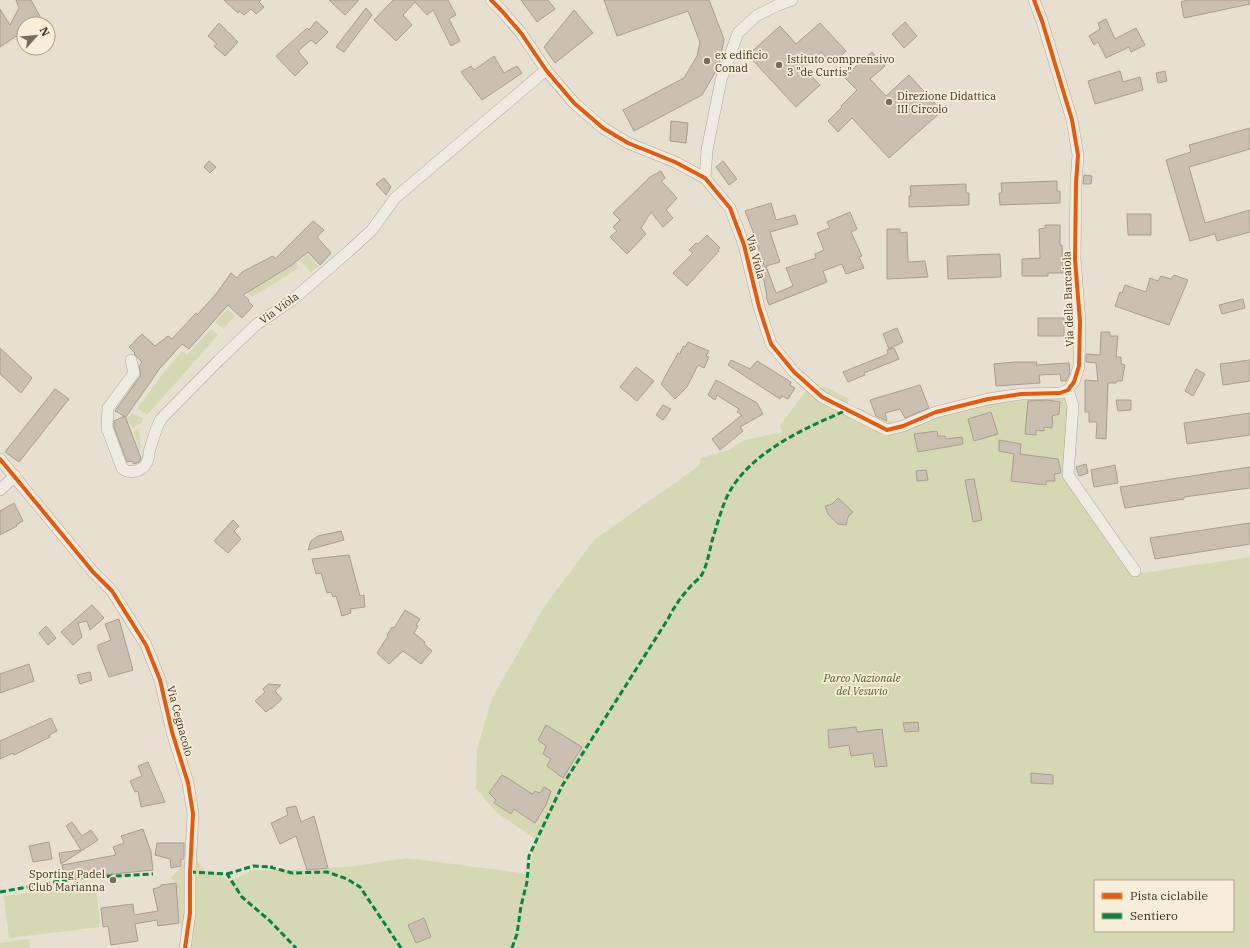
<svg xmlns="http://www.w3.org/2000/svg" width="1250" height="948" viewBox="0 0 1250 948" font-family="'IBM Plex Serif',serif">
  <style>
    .green { fill: #d6d7b3; fill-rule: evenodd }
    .building { fill: #cbbfb2; stroke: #a89c90 }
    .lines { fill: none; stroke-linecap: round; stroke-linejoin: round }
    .minor-casing { stroke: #ada599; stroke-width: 12 }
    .minor { stroke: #efebe3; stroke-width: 11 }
    .quiet { stroke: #00873e; stroke-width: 3; stroke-dasharray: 6 3; stroke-linecap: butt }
    .cycleway-casing { stroke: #f7eed8; stroke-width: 6 }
    .cycleway { stroke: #e8590c; stroke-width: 4 }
    .poi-dot { fill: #786c5e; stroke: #f7eed8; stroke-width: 1.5 }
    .labels { text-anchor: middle; stroke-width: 3.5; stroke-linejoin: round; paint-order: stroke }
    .poi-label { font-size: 11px; fill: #3d2e20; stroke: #f7eed8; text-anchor: start }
    .street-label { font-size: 11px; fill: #3d2e20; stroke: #f7eed8 }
    .park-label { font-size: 11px; font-style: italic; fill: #4d5a26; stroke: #f7eed8 }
  </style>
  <rect width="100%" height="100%" fill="#e7e0d1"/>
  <path class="green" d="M307 254 318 266 311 272 300 261Z
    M296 263 299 268 252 297 245 291 253 286 254 289Z
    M228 309 235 316 223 329 215 322Z
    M211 329 218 335 147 415 137 408 165 371 182 351 187 355Z
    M825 387 849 399 847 405 864 410 876 417 887 421 898 422 1037 389 1063 387 1075 399 1068 440 1075 477 1117 539 1142 573 1250 557V948H186L180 923 176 883 171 878 191 855 205 870 218 873 230 881 252 870H293L355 866 407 858 528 874 536 839 497 813 476 789 477 750 492 698 546 604 595 539 699 466 701 458 729 450 745 440 782 432 780 426 805 392ZM1095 881H1233V931H1095Z
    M132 413 143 418 142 423 132 428 127 419Z
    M139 429 141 451 133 431Z
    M96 885 100 927 9 938 4 896Z
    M29 939 30 948H0V943Z"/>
  <path class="building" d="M16 0H31L42 20 35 24H24V31L0 47V9L10 25 19 8Z
    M224 0H261L259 2 264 7 256 14 251 9 244 15 239 11 238 13Z
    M329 0H359L345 15Z
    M393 0H448L456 15 449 19 460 41 451 46 433 10 427 15 415 2 403 15 412 25 396 41 374 20Z
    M521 0H548L555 9 537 22Z
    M604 0H709L724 39 719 66 702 95 634 131 623 110 684 78 697 56 700 42 688 11 617 36Z
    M1188 0H1249L1250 4 1184 18 1181 2Z
    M366 8 372 15 344 52 336 47Z
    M574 10 593 33 555 63 544 47Z
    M1106 19 1115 39 1136 28 1145 45 1131 52 1129 47 1106 58 1098 42 1094 45 1089 36 1100 29 1098 23Z
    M316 21 328 32 316 44 311 40 298 51 308 63 295 76 276 56 307 28 309 30Z
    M905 22 917 36 904 48 892 34Z
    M219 23 238 42 225 56 214 46 217 44 208 36Z
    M820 23 846 51 832 64 821 52 804 68 820 85 796 107 748 55 780 26 796 44Z
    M872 52 885 66 870 79 886 96 909 75 942 111 889 158 852 118 838 132 828 121 842 107 841 106 857 90 844 77Z
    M494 56 504 73 517 66 522 73 482 100 461 72 471 66 474 70Z
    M1120 71 1123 82 1140 77 1143 90 1095 104 1088 81Z
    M1165 71 1167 81 1158 83 1156 73Z
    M671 121 688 123 686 143 670 141Z
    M1250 128V149L1189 167 1205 223 1250 210V232L1217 241 1215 234 1190 241 1166 160 1191 152 1189 145Z
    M209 161 216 167 210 173 204 167Z
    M723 161 737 179 729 185 716 167Z
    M661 171 665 178 661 181 677 198 666 210 673 218 663 227 651 212 641 228 646 234 627 254 610 237 617 231 613 227 620 220 613 213 650 177Z
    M1084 175 1092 176 1091 184H1083Z
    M384 178 391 187 386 195 376 184Z
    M1057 181V191H1060V203L1000 205 999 193H1002L1001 183Z
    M966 184V193H969V205L909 207V196H911L910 186Z
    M771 203 776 220 795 215 798 224 770 232 780 262 766 266 776 293 793 286 786 268 816 258 815 254 824 250 817 233 830 228 827 222 850 212 857 229 851 232 862 256 859 257 864 268 846 274 842 264 823 271 827 282 769 305 766 297H767L761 266 764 265 757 244H758L745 211Z
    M1127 214H1151V235H1128Z
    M313 221 324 230 317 237 331 253 320 265 308 252 292 265 243 295 249 300 248 301 253 306 242 318 228 305 189 349 182 344 160 368 126 417 115 411 141 375 139 366 142 362 134 354 135 353 129 347 142 334 155 346 168 336 172 339 196 313 197 315 216 294 231 273 237 278 242 272 273 256 275 259Z
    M1045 225H1060V245H1062L1063 273H1048V276H1022V259L1040 258 1039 229 1045 228Z
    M887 229H900V233L907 232 908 262 925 261 928 277 887 279Z
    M707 235 720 248 718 249 719 251 687 286 673 273 693 253 689 250 696 243 698 244Z
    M1000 254 1001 277 948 279 947 256Z
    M1174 275 1188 280 1169 325 1115 306 1120 292 1122 293 1125 285 1146 292 1150 278 1158 281 1161 276 1171 279Z
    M1243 299 1245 308 1222 314 1219 305Z
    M1038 318H1064V336H1038Z
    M897 328 903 342 889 349 883 334Z
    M1101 332H1110V336H1118L1116 357H1121V364L1125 365 1122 381H1117L1116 383H1108L1106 439 1096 438 1097 422H1089V412H1085V380L1098 381 1096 363 1086 362V354L1100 355Z
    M688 342 709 351 706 356 709 357 704 368 698 365 687 387 675 399 661 384 678 353 680 354 683 346 685 347Z
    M0 348 32 378 21 393 0 374Z
    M894 348 899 359 864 373 865 375 848 382 843 372 888 354 887 350Z
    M731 360 750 369 757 361 791 382 790 385 795 388 788 399 782 396 780 399 728 365Z
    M1250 360V381L1223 385 1220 364Z
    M1014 362H1037L1036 365 1069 363 1070 373 1066 381H1061L1060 374 1039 375 1040 383 996 386 994 364Z
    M636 367 654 381 637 401 620 387Z
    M1196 369 1205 374 1193 396 1185 391Z
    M716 380 757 403 763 414 740 427 743 431 720 450 712 439 742 415 737 412 739 409 717 395 715 400 708 395Z
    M920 385 929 408 905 418 900 409 885 413 887 421 876 416 870 400Z
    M55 389 69 399 19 462 5 452Z
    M1047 400 1060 402 1059 414 1052 416 1053 424H1052V428L1044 427V431L1036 430V435L1025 434 1028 401Z
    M1116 400H1131V410L1118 411Z
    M663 405 671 409 663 420 656 415Z
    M991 412 998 434 974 441 968 419Z
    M1250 413V435L1187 444 1184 423Z
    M125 416 141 458 139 462 134 464 132 461 127 462 114 427V421Z
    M937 431 938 436H945L946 439 962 437 963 444 918 452 914 434Z
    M999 440 1021 444 1020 454 1058 459 1061 473 1054 474 1055 481H1046V485L1011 481 1014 454 999 451Z
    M1086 464 1088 473 1079 476 1076 467Z
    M1115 465 1118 483 1094 487 1091 470Z
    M1250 467V488L1184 497V499L1125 508 1120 487Z
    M926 470 928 480 917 481 916 471Z
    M974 479 982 520 973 522 965 480Z
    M838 498 853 512 848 517 846 525 838 524 828 514 825 506 832 504Z
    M14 503 23 521 16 525 17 526 0 535V511Z
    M233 520 239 526 234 531 241 539 228 553 214 541Z
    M1250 523V544L1155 559 1150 538Z
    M341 531 344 540 308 550 311 541 318 536Z
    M349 555 360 596 364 595 365 607 350 609 351 613 342 616 336 596 333 597 331 592 327 593 321 573 316 574 312 559Z
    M92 605 104 618 90 630 87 621 78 623 82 637 73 645 61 632Z
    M405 610 420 619 416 625 418 626 414 633 425 642 424 644 432 651 421 664 403 651 389 664 377 653 388 636 387 635 392 627 394 628Z
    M119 619 133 670 109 677 98 649V645L111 640 105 624Z
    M46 626 56 638 48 645 39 633Z
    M29 664 34 681 0 693V674Z
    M90 672 92 680 80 684 77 675Z
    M268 684 281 685 275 691 282 699 271 709V708L266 712 255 701 265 692 263 689Z
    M51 718 57 731 49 735 50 737 14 755 13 753 0 759V741Z
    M918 722 919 731 905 732 903 723Z
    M546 725 582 747 563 778 547 766 551 759 543 754 546 746 538 740Z
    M856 727 857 732 882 729 887 766 875 767 873 753 851 756 849 745 829 748 828 730Z
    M148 762 165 802 141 807 138 791 135 792 130 781 142 776 138 766Z
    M1031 773 1053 775V784L1031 783Z
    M502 775 511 780 532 794 535 791 540 793 544 787 551 791 546 805 535 823 514 809 511 814 494 803 496 800 489 793Z
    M296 806 301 822 314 816 328 868 307 870 296 836 280 844 271 823 288 815 286 808Z
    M72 822 82 836 91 830 98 840 61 864 59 853 81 850 66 826Z
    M143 829 151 852 153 870 65 879 62 865 116 855 113 847 124 843 121 836Z
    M49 842 52 859 33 862 29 846Z
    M157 843H184V859H181V866L171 868 170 859 155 855Z
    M176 883 179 923 158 926 157 920 135 924 138 941 111 945 108 926 103 927 101 908 133 904 134 915 158 911 153 889 160 887 161 885Z
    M424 918 431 937 416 943 408 925Z"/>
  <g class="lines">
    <defs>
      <path id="minor" d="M491 0 502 11 521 33 546 70 574 103 603 128 628 143 675 162 705 178 730 208 744 245 759 307 771 344 794 372 822 397 887 430 903 426 936 412 988 399 1021 394 1060 393 1068 390 1074 382 1079 366 1080 322 1075 259 1076 183 1078 155 1072 120 1042 21 1034 0
        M705 178 707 150 721 80 738 33 756 16 778 5 792 0
        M131 360 134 373 108 408 107 428 122 468C128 474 141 472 146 464 148 461 149 455 149 452 153 440 155 430 161 419L219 360 257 324 291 301 349 251 372 230 395 198 546 70
        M1068 390 1073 406 1068 475 1135 571
        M0 459 93 572 112 591 146 645 160 680 172 732 188 783 193 814 190 872V913L185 948
        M0 490 15 476"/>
    </defs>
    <use href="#minor" class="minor-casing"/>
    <use href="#minor" class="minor"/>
    <path class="quiet" d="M270 867 292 873 327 872 347 879 360 887 401 948
      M190 872 227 874 242 897 270 921 296 948
      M227 874 253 866 273 867
      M0 892 77 878 153 874
      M512 948 517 934 521 906 527 882 529 856 546 820 562 786 668 619C674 607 681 597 690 587 693 583 698 580 701 576 707 566 709 553 712 541 716 528 720 514 725 501 745 454 803 429 847 410"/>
    <defs>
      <path id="cycleway" d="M491 0 502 11 521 33 546 70 574 103 603 128 628 143 675 162 705 178 730 208 744 245 759 307 771 344 794 372 822 397 887 430 903 426 936 412 988 399 1021 394 1060 393 1068 390 1074 382 1079 366 1080 322 1075 259 1076 183 1078 155 1072 120 1042 21 1034 0
        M0 459 93 572 112 591 146 645 160 680 172 732 188 783 193 814 190 872V913L185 948"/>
    </defs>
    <use href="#cycleway" class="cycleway-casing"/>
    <use href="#cycleway" class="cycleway"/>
  </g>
  <g class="poi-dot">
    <circle cx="707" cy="61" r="4"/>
    <circle cx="779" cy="65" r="4"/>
    <circle cx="889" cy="102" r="4"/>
    <circle cx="113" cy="880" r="4"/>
  </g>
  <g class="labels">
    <g class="poi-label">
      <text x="715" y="59">ex edificio<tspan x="715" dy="13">Conad</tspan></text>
      <text x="787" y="63">Istituto comprensivo<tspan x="787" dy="13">3 "de Curtis"</tspan></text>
      <text x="897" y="100">Direzione Didattica<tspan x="897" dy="13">III Circolo</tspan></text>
      <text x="105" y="878" text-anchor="end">Sporting Padel<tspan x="105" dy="13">Club Marianna</tspan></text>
    </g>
    <g class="street-label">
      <text transform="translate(756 257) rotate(75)" y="4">Via Viola</text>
      <text transform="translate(1068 299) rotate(-92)" y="4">Via della Barcaiola</text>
      <text transform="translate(279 308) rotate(-36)" y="4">Via Viola</text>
      <text transform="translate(180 721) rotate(75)" y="4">Via Cegnacolo</text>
    </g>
    <g class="park-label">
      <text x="862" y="682">Parco Nazionale<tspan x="862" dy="13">del Vesuvio</tspan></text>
    </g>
  </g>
  <rect x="1094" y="880" width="140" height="52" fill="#f7eed8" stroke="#ada18e"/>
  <rect x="1102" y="893" width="20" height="6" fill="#e8590c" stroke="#ada18e"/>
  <text x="1130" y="900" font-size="12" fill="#3d2e20">Pista ciclabile</text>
  <rect x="1102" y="913" width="20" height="6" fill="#00873e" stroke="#ada18e"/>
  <text x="1130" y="920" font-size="12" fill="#3d2e20">Sentiero</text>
  <g transform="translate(36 36) rotate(63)"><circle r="19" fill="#f7eed8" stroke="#ada18e"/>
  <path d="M0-3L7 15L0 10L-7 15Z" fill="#786c5e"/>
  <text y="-6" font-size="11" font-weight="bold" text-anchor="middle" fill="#3d2e20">N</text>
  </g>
</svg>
